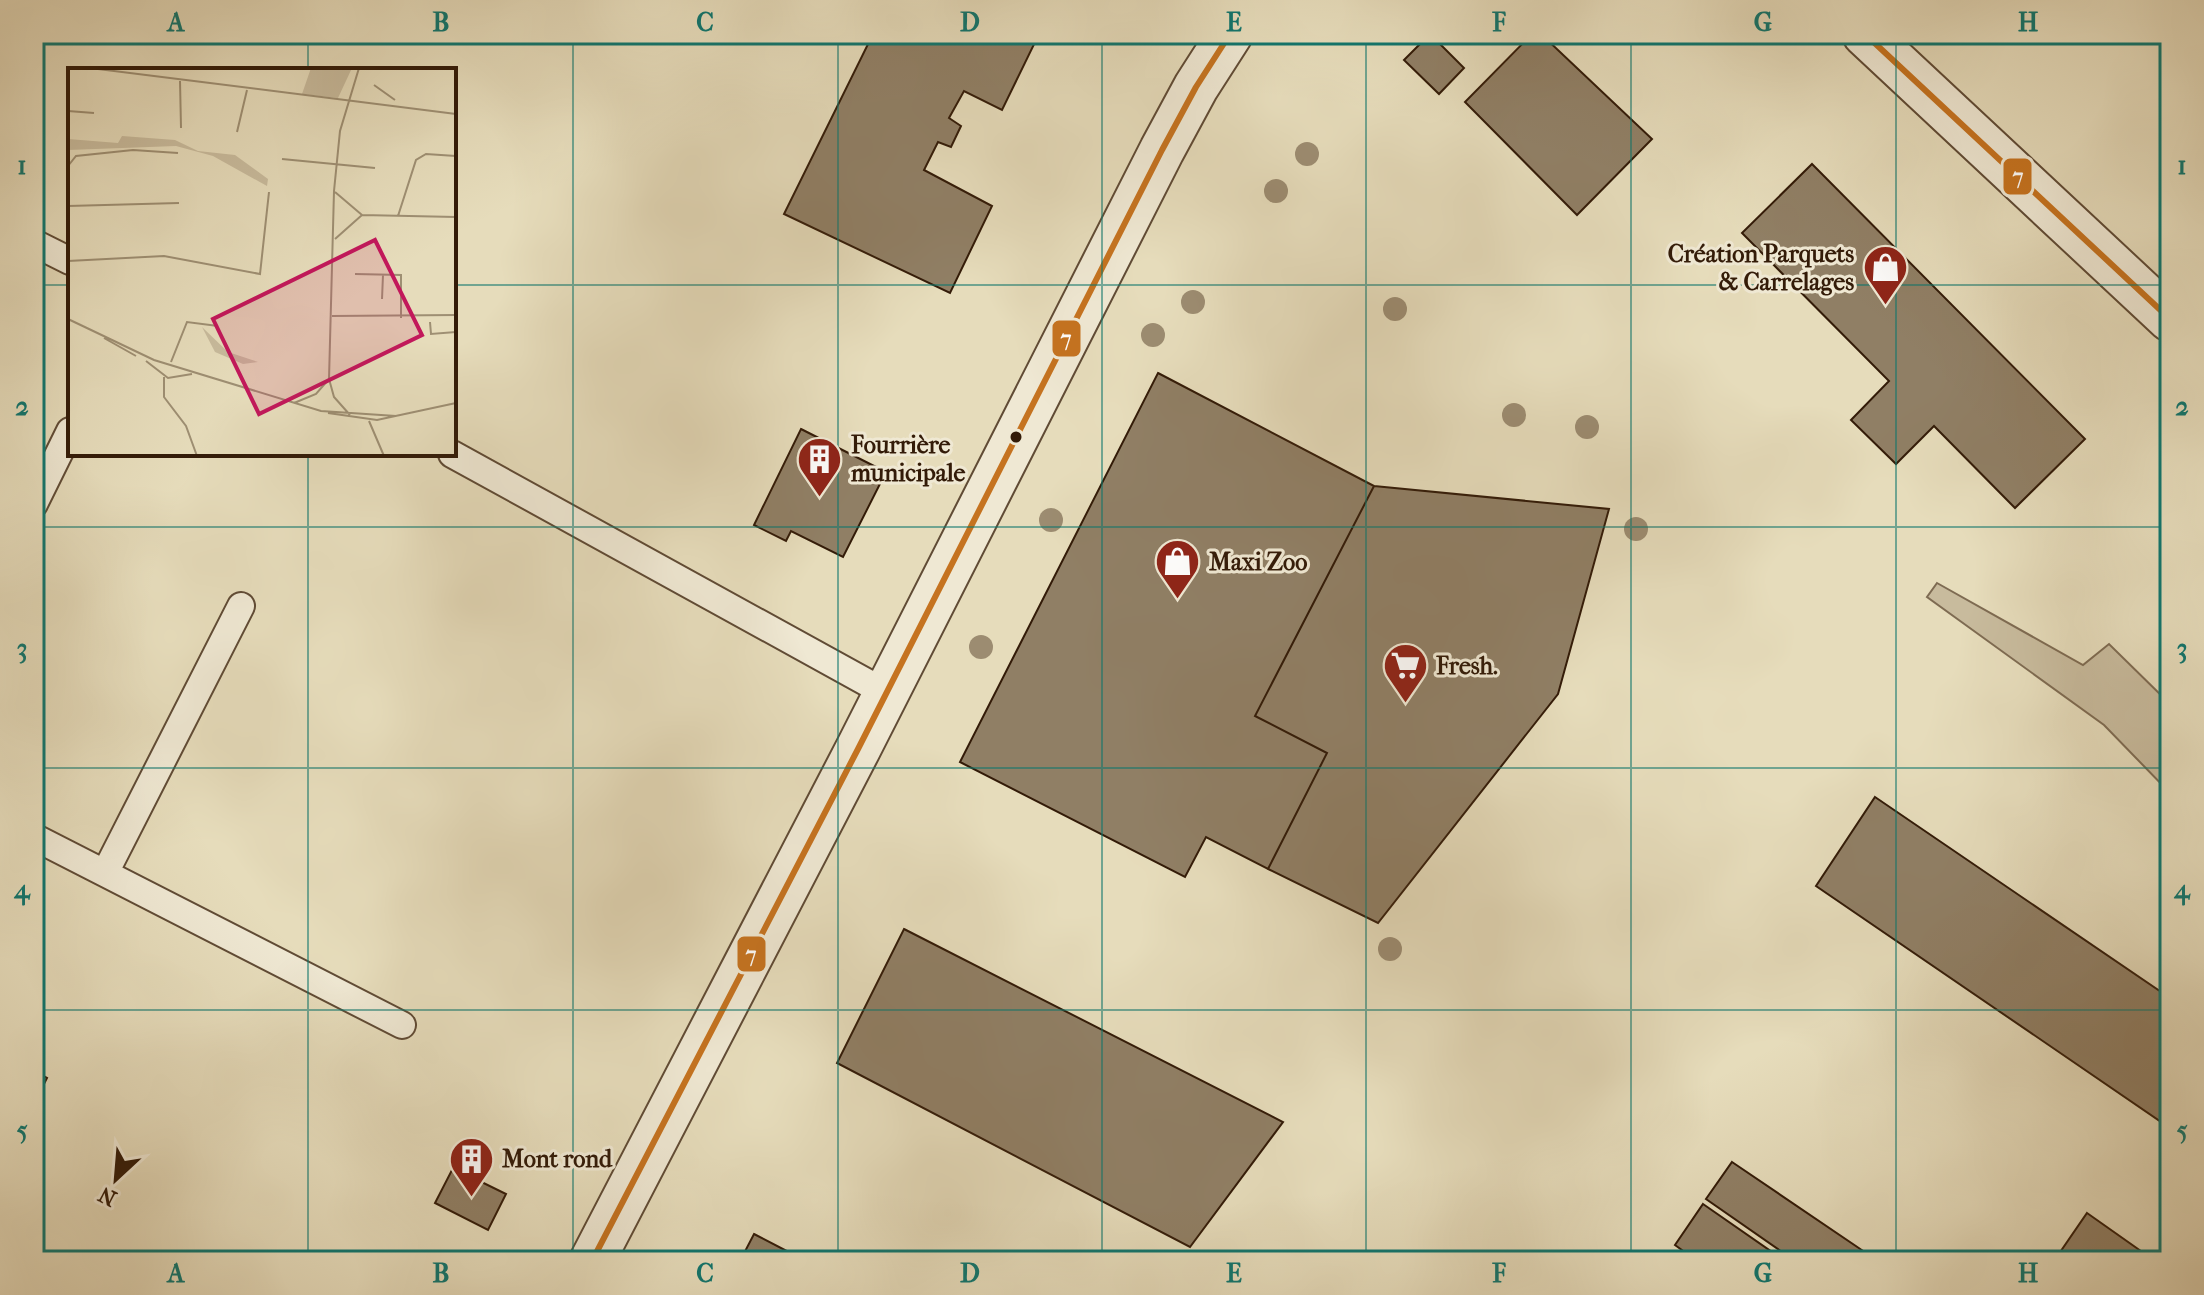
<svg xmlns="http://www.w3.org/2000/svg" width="2204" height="1295" viewBox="0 0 2204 1295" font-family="'IM FELL French Canon',serif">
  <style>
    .green { fill: #c8bb9d; stroke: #7e6b52; stroke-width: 2 }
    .building { fill: #907f65; stroke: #331b08; stroke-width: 2 }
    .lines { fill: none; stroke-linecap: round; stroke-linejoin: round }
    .service-casing { stroke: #604b35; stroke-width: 30 }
    .tertiary-casing { stroke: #604b35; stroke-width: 48 }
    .service { stroke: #efe8d3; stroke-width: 26 }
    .tertiary { stroke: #efe8d3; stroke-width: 44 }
    .bus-1-casing { stroke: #efe8d3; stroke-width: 12 }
    .bus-1 { stroke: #c57320; stroke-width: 6 }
    .tree { fill: #9c8c71 }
    .grid { fill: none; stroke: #0f766e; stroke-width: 2; stroke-opacity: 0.55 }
    .bus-dot { fill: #331b08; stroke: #efe8d3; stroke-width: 3 }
    .labels { text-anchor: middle; stroke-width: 6; stroke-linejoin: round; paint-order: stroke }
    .poi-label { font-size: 24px; font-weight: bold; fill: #331b08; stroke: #efe8d3; text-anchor: start }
    .inset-road { fill: none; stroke: #9e8f73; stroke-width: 2 }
    .view { fill: #c2185b; fill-opacity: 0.15; stroke: #c2185b; stroke-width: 4 }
    .inset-edge { fill: none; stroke: #331b08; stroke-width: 4 }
    .line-badge { stroke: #efe8d3; stroke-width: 3 }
    .badge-label { font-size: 22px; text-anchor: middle; font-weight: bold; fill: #fff }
    .neatline { fill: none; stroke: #0f766e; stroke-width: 3 }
    .grid-label { font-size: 26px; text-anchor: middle; font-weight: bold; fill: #0f766e }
  </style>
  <rect width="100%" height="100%" fill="#e6dcbb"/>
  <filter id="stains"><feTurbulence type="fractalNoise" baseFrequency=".0025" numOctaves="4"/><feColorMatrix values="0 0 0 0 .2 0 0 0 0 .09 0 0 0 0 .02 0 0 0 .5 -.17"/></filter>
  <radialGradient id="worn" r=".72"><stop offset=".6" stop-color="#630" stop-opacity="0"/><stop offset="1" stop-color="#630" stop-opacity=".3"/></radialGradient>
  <path class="green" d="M1937 583 2083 665 2109 644 2170 704V793L2104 725 1927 597Z"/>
  <path class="building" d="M873 34H1039L1002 110 964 91 949 118 961 126 951 147 938 142 924 170 992 206 950 293 784 214Z
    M1430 34 1464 68 1439 94 1404 60Z
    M1532 34H1541L1652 139 1577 215 1465 102Z
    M1812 164 2085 439 2015 508 1934 426 1896 464 1851 420 1889 381 1742 233Z
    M1158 373 1374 486 1255 716 1327 753 1268 869 1206 837 1185 877 960 762Z
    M801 429 886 472 843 557 791 531 786 541 754 525Z
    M1374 486 1609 509 1558 694 1378 923 1268 869 1327 753 1255 716Z
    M1875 797 2170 998V1128L1816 886Z
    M904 929 1283 1122 1190 1247 837 1063Z
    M34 1071 47 1078 34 1104Z
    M1732 1162 1875 1259 1795 1261 1706 1199Z
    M453 1168 506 1194 488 1230 435 1203Z
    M1703 1204 1785 1261H1697L1675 1245Z
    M2087 1213 2155 1261H2054Z
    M754 1234 806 1261H740Z"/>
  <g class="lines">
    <defs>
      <path id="service" d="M34 243 70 261
        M452 454 886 693
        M34 504 70 431
        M34 837 402 1025
        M105 873 241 606"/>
      <path id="tertiary" d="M1865 34 2170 319
        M592 1261 858 749 1162 150 1196 87 1230 34"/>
    </defs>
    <use href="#service" class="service-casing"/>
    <use href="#tertiary" class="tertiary-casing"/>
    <use href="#service" class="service"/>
    <use href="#tertiary" class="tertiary"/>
    <defs>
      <path id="bus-1" d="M1865 34 2170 319
        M592 1261 858 749 1162 150 1196 87 1230 34"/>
    </defs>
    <use href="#bus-1" class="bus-1-casing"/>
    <use href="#bus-1" class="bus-1"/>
  </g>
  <g class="tree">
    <circle cx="1307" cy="154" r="12"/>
    <circle cx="1276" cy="191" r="12"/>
    <circle cx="1193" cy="302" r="12"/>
    <circle cx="1395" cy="309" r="12"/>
    <circle cx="1153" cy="335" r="12"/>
    <circle cx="1514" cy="415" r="12"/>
    <circle cx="1587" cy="427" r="12"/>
    <circle cx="1051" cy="520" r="12"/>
    <circle cx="1636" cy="529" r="12"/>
    <circle cx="981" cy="647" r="12"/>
    <circle cx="1390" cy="949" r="12"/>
  </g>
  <path class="grid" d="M308 34V70M573 34V1261M838 34V1261M1102 34V1261M1366 34V1261M1631 34V1261M1896 34V1261M34 285H70M454 285H2170M308 454V1261M34 527H2170M34 768H2170M34 1010H2170"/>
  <defs>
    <symbol id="shop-pin" viewBox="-11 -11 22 30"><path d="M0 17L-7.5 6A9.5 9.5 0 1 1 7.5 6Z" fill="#8f2418" stroke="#efe8d3"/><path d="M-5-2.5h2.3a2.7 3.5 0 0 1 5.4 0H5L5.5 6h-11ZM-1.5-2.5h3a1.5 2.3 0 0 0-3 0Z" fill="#fff"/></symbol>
    <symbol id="building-pin" viewBox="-11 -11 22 30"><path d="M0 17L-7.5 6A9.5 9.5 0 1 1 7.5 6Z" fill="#8f2418" stroke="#efe8d3"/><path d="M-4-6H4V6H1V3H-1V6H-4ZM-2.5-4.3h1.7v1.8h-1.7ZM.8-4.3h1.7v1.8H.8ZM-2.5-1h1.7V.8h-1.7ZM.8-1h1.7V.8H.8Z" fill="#fff"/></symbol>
    <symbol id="supermarket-pin" viewBox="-11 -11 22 30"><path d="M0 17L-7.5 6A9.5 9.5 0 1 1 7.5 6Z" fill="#8f2418" stroke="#efe8d3"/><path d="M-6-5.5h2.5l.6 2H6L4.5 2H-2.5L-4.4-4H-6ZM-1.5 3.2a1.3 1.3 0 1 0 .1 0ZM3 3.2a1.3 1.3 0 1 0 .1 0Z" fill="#fff"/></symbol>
  </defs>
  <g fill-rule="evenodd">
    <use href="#shop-pin" x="1860" y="242" width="51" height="69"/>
    <use href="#building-pin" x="794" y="434" width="51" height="69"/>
    <use href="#shop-pin" x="1152" y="536" width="51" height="69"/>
    <use href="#supermarket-pin" x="1380" y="640" width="51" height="69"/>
    <use href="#building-pin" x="446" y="1134" width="51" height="69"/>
  </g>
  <circle class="bus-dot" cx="1016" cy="437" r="7"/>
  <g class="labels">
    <g class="poi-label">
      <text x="1854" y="262" text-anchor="end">Création Parquets<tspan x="1854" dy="28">&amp; Carrelages</tspan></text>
      <text x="851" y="453">Fourrière<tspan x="851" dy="28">municipale</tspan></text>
      <text x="1209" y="570">Maxi Zoo</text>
      <text x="1436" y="674">Fresh.</text>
      <text x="502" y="1167">Mont rond</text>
    </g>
  </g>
  <g transform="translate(68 68)">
    <rect width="388" height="388" fill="#e6dcbb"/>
    <path d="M243 0H284L270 30 234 26ZM54 68 107 72 130 83 167 87 200 111 199 118 145 88 108 78 0 82V71L50 75ZM134 259 160 284 190 294 175 296 147 284Z" fill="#c8bb9d"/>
    <path class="inset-road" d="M22 0 388 46M112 13 113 60M306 17 327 32M0 43 26 45M169 64 179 22M214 91 307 100M0 98 8 88 65 82 110 85M267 124 294 147M0 138 111 135M330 148 348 92 358 86 388 88M267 171 294 147 388 149M0 193 96 188 192 206 201 124M287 206 333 207V250M314 231 315 207M264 248 388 247M0 251 86 292 253 343 328 348M362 254 363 266 388 264M36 270 68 288M78 293 100 310 124 306M103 294 119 254 150 258M96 309V329L118 358 129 388M226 335 248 326 261 311M260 345 309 352 388 335M282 347 266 329 261 311 266 123 272 63 291 0M301 353 316 388"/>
    <path class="view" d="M307 172 354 267 191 346 145 251Z"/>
    <rect width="388" height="388" class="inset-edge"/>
  </g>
  <g class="line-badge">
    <rect x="2002" y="157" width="31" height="39" rx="8" fill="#c57320"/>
    <rect x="1051" y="319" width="31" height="39" rx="8" fill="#c57320"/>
    <rect x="736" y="935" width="31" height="38" rx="8" fill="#c57320"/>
  </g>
  <g class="badge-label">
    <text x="2018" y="184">7</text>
    <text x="1066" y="346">7</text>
    <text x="751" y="962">7</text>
  </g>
  <rect width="2204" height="1295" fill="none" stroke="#e6dcbb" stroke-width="88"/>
  <g transform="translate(116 1179) rotate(206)" stroke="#efe8d3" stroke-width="6" paint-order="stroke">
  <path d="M0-6L14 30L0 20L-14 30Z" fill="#331b08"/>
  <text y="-12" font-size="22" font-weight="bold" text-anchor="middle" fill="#331b08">N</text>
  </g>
  <rect x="44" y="44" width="2116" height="1207" class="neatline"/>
  <g class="grid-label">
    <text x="176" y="31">A</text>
    <text x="441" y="31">B</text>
    <text x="705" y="31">C</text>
    <text x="970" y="31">D</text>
    <text x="1234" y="31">E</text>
    <text x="1499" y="31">F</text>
    <text x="1763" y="31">G</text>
    <text x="2028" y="31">H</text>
    <text x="22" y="174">1</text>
    <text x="2182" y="174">1</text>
    <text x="22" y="415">2</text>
    <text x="2182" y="415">2</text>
    <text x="22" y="657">3</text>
    <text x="2182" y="657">3</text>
    <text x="22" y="898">4</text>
    <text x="2182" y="898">4</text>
    <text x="22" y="1139">5</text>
    <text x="2182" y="1139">5</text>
    <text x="176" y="1282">A</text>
    <text x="441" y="1282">B</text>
    <text x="705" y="1282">C</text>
    <text x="970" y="1282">D</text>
    <text x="1234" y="1282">E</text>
    <text x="1499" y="1282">F</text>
    <text x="1763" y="1282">G</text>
    <text x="2028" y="1282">H</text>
  </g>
  <rect width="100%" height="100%" filter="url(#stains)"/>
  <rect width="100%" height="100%" fill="url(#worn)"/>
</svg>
